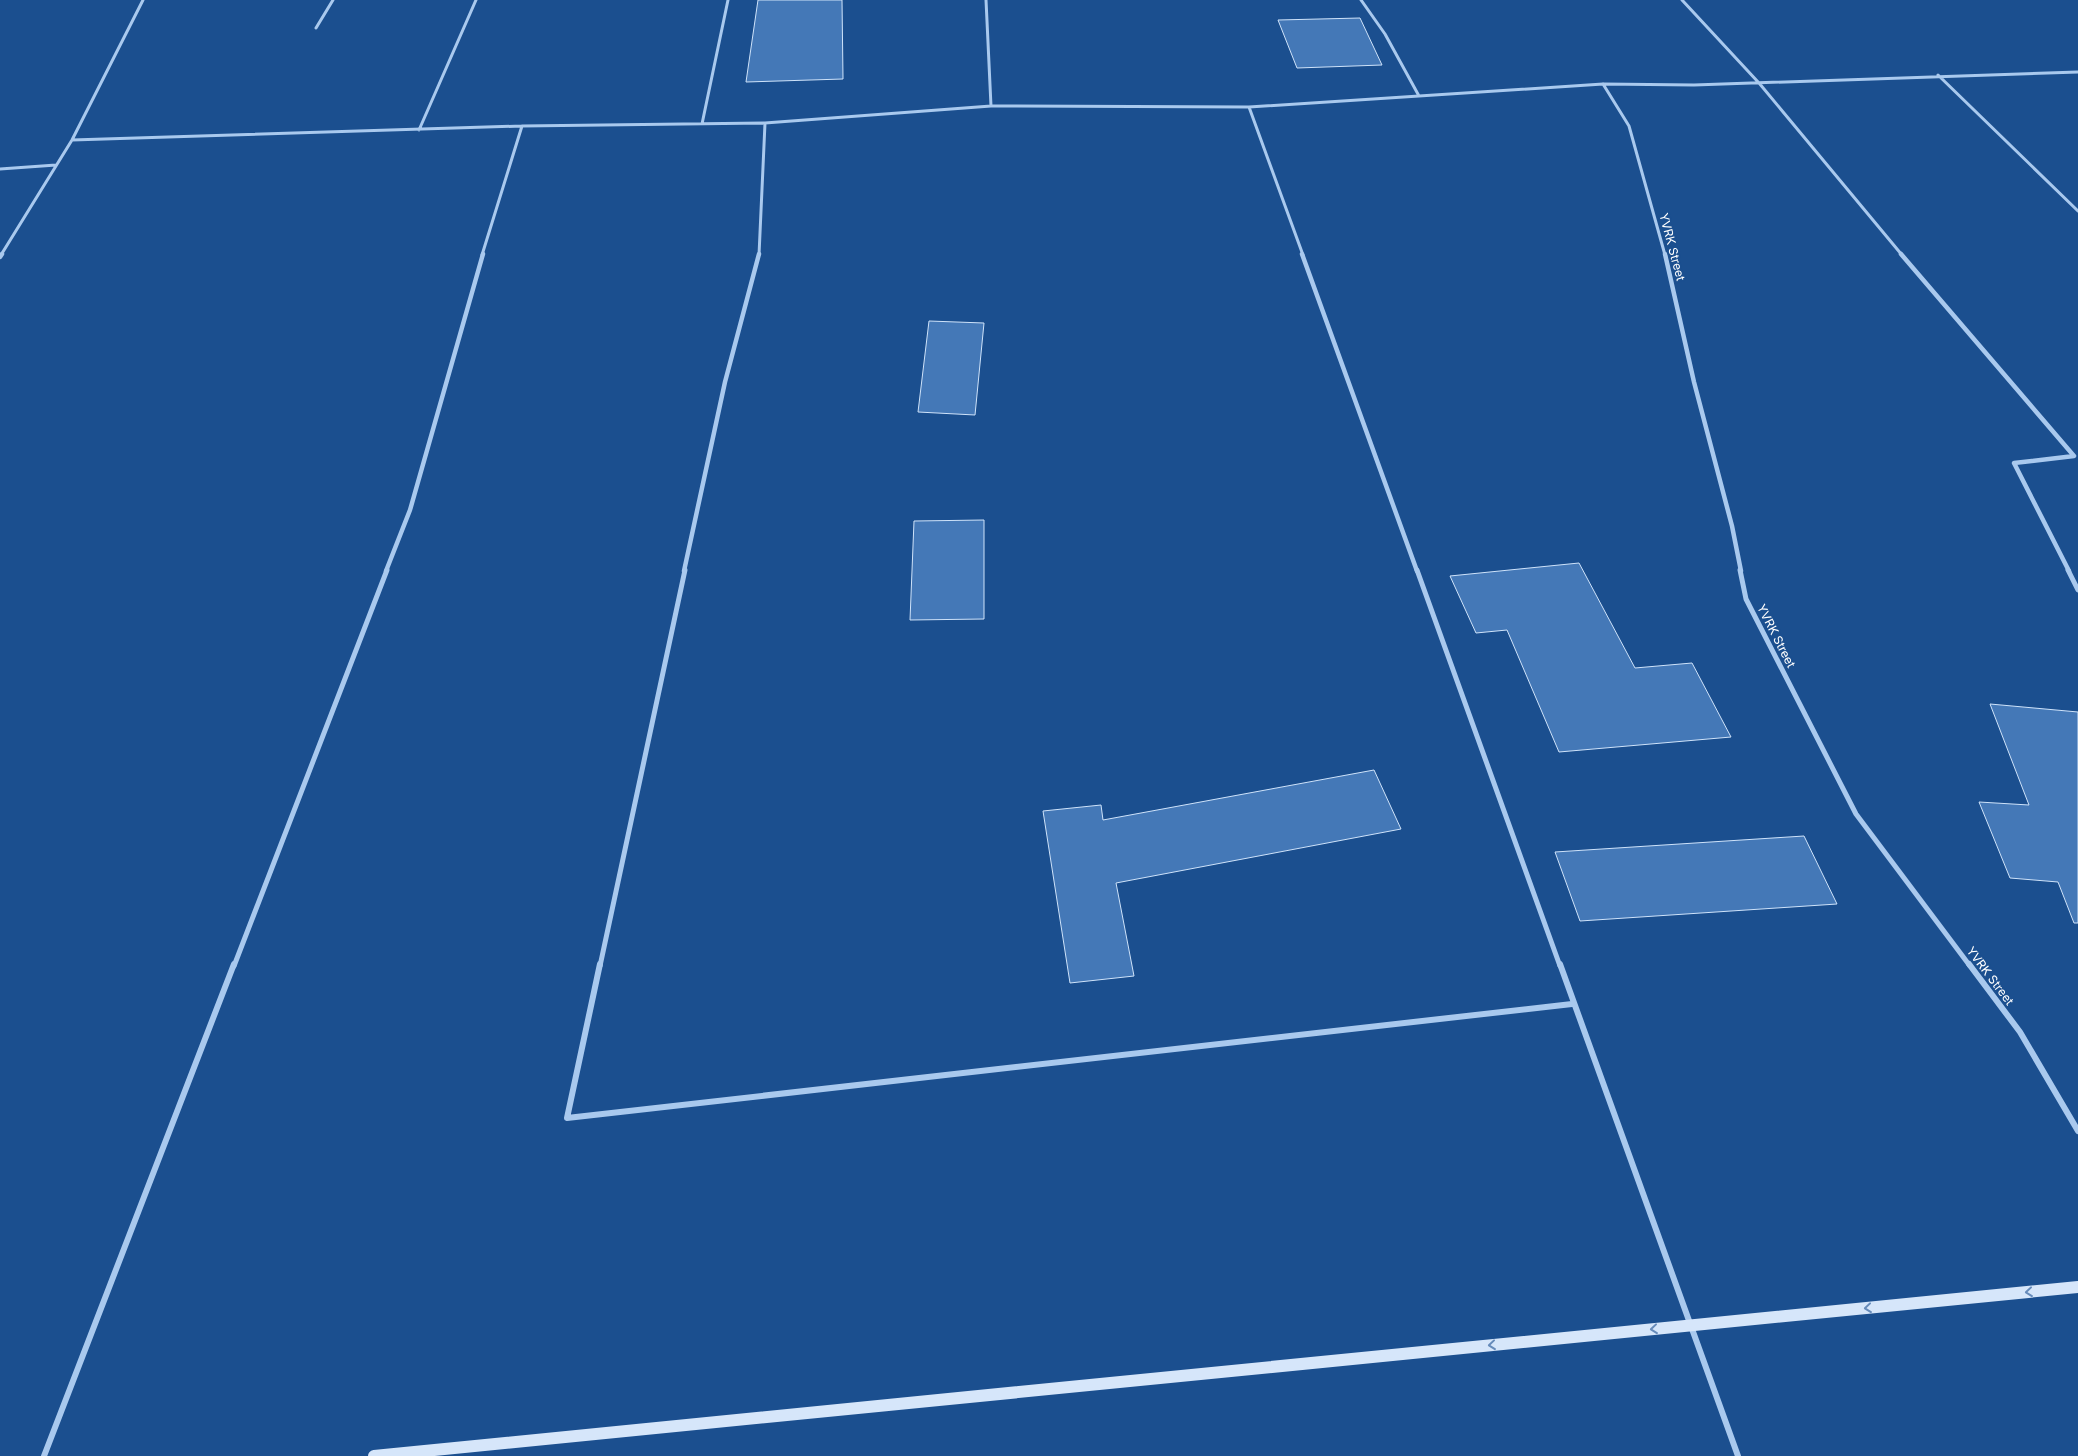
<svg xmlns="http://www.w3.org/2000/svg" width="2078" height="1456" viewBox="0 0 2078 1456" font-family="Inter,sans-serif">
  <style>
    .building { fill: #4478b7; stroke: #cfe3fa }
    .lines { fill: none; stroke-linecap: round; stroke-linejoin: round }
    .minor-far3 { stroke: #a9c9ee; stroke-width: 3 }
    .minor-far2 { stroke: #a9c9ee; stroke-width: 4.5 }
    .minor-far1 { stroke: #a9c9ee; stroke-width: 5 }
    .minor { stroke: #a9c9ee; stroke-width: 6 }
    .secondary { stroke: #d6e6fa; stroke-width: 12 }
    .oneway { stroke: #668bba }
    .labels { text-anchor: middle; stroke-width: 4; stroke-linejoin: round; paint-order: stroke }
    .street-label { font-size: 12px; fill: #fff; stroke: #1b4f8f }
  </style>
  <rect width="100%" height="100%" fill="#1b4f8f"/>
  <path class="building" d="M758 0H842L843 79 746 82Z
    M1360 18 1382 65 1297 68 1278 20Z
    M929 321 984 323 975 415 918 412Z
    M984 520V619L910 620 914 521Z
    M1579 563 1635 668 1692 663 1731 737 1559 752 1507 630 1476 633 1450 576Z
    M1990 704 2078 712V923H2074L2058 882 2010 878 1979 802 2029 805Z
    M1374 770 1401 829 1116 883 1134 976 1070 983 1043 811 1101 805 1103 820Z
    M1804 836 1837 904 1580 921 1555 852Z"/>
  <g class="lines">
    <path class="minor-far3" d="M986 0 991 106
      M1361 0 1385 34 1419 96
      M1682 0 1759 83 1902 255
      M316 28 333 0
      M1938 75 2078 211
      M1603 84 1629 126 1665 255
      M1249 107 1303 255
      M702 124 728 0
      M419 130 476 0
      M72 140 522 126 765 123 991 106 1249 107 1603 84 1694 85 2078 72
      M0 169 56 165
      M1 255 72 140 143 0
      M482 255 522 126
      M759 255 765 123"/>
    <path class="minor-far2" d="M1302 254 1417 571
      M1665 254 1694 382 1732 526 1741 571
      M1901 254 2074 456 2014 463 2069 571
      M0 257 2 254
      M386 571 410 510 483 254
      M684 571 725 382 759 254"/>
    <path class="minor-far1" d="M1417 570 1560 966
      M1740 570 1746 599 1856 814 1970 966
      M2068 570 2078 590
      M234 966 387 570
      M600 966 685 570"/>
    <path class="minor" d="M600 964 567 1118 1572 1004
      M1560 964 1738 1456
      M1969 964 2020 1032 2078 1131
      M44 1456 234 964"/>
    <path class="secondary" d="M374 1456 2078 1287"/>
  </g>
  <defs><path id="oneway-chevron" d="M-2-3.5L2.5 0L-2 3.5" fill="none" stroke-width="1.6" stroke-linecap="round" stroke-linejoin="round" transform="scale(1.25)"/></defs>
  <g class="oneway">
    <use href="#oneway-chevron" transform="translate(2029 1292) rotate(174)"/>
    <use href="#oneway-chevron" transform="translate(1868 1308) rotate(174)"/>
    <use href="#oneway-chevron" transform="translate(1654 1329) rotate(174)"/>
    <use href="#oneway-chevron" transform="translate(1492 1345) rotate(174)"/>
  </g>
  <g class="labels">
    <g class="street-label">
      <text transform="translate(1672 247) rotate(75)" y="4">YVRK Street</text>
      <text transform="translate(1776 636) rotate(63)" y="4">YVRK Street</text>
      <text transform="translate(1990 976) rotate(53)" y="4">YVRK Street</text>
    </g>
  </g>
</svg>
